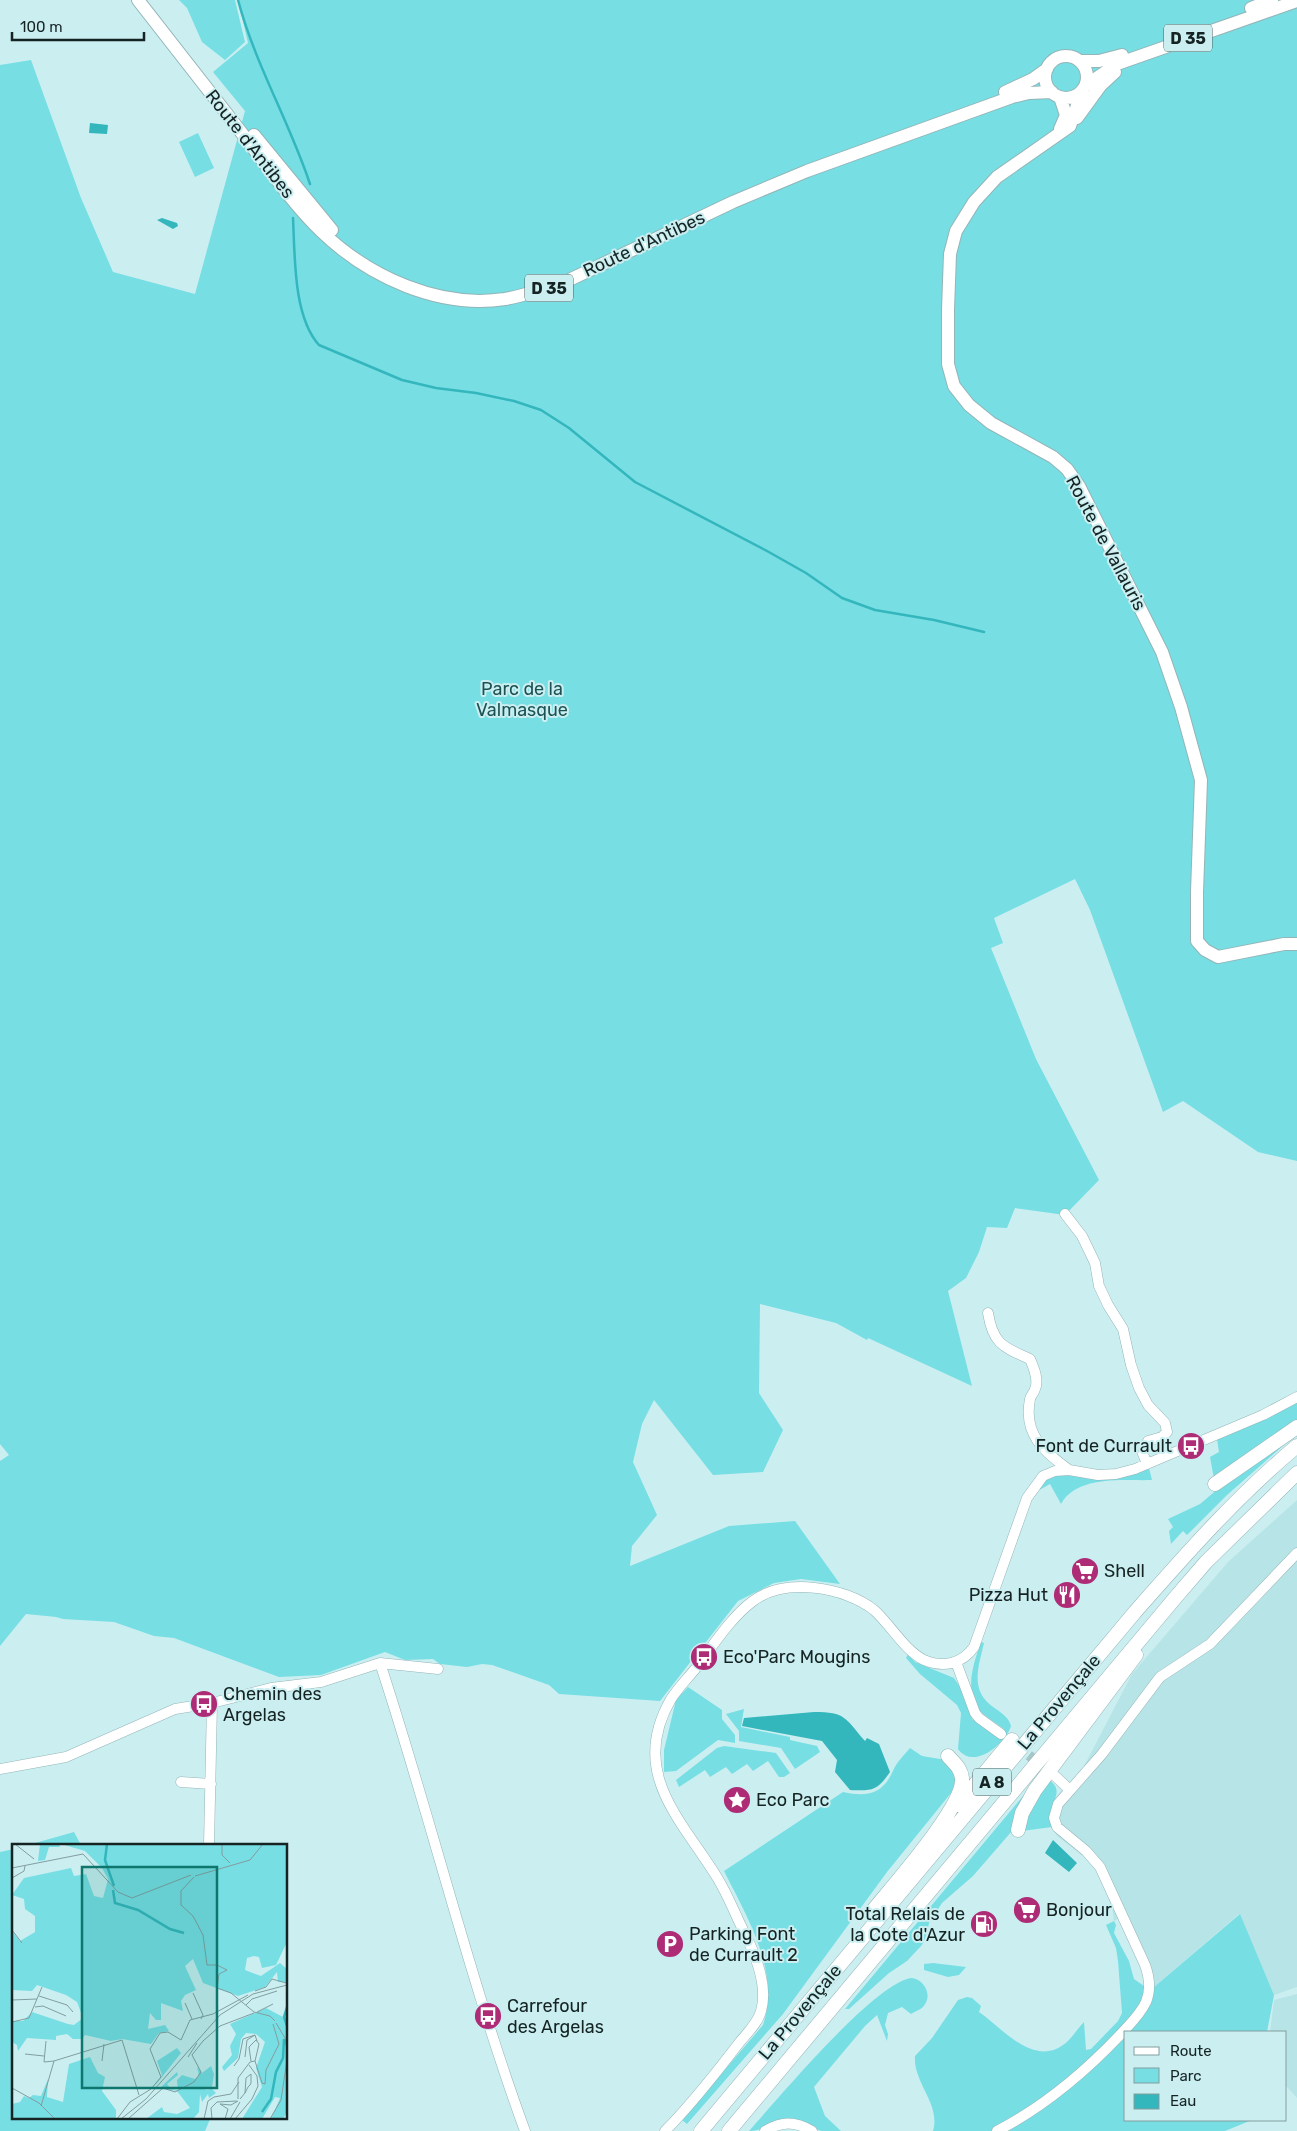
<svg xmlns="http://www.w3.org/2000/svg" width="1297" height="2131" viewBox="0 0 1297 2131" font-family="Rubik,sans-serif">
  <style>
    .built { fill: #b7e4e7 }
    .green { fill: #77dee4 }
    .water { fill: #34b6bd }
    .lines { fill: none; stroke-linecap: round; stroke-linejoin: round }
    .stream { stroke: #34b6bd; stroke-width: 2.5 }
    .minor-tunnel { stroke: #a7c6c8; stroke-width: 10; stroke-dasharray: 10 5; stroke-linecap: butt }
    .minor-casing { stroke: #93b5b7; stroke-width: 11 }
    .major-casing { stroke: #93b5b7; stroke-width: 14 }
    .highway-casing { stroke: #93b5b7; stroke-width: 15 }
    .minor { stroke: #fff; stroke-width: 10 }
    .major { stroke: #fff; stroke-width: 12 }
    .highway { stroke: #fff; stroke-width: 14 }
    .labels { text-anchor: middle; stroke-width: 4; stroke-linejoin: round; paint-order: stroke }
    .shield { fill: #cbeff1; stroke: #4c6061; stroke-width: 1 }
    .shield-label { font-size: 16px; font-weight: bold; fill: #152323 }
    .street-label { font-size: 18px; fill: #152323; stroke: #cbeff1 }
    .park-label { font-size: 18px; fill: #1d5255; stroke: #cbeff1 }
    .poi-label { font-size: 18px; fill: #152323; stroke: #cbeff1; text-anchor: start }
    .inset-river { fill: none; stroke: #34b6bd; stroke-width: 2.5 }
    .inset-road { fill: none; stroke: #829d9f; stroke-width: 1 }
    .view { fill: #0f766e; fill-opacity: 0.15; stroke: #0f766e; stroke-width: 2.5 }
    .inset-edge { fill: none; stroke: #152323; stroke-width: 2.5 }
  </style>
  <rect width="100%" height="100%" fill="#cbeff1"/>
  <path class="built" d="M1297 1500V1987L1274 1995 1239 1914 1153 1988 1151 1966 1127 1914 1114 1921 1112 1908 1100 1874 1087 1859 1057 1836 1052 1827 1049 1817 1052 1803 1062 1790 1081 1772 1132 1674 1228 1562Z
    M1297 1994V2098L1286 2086V2032H1270L1274 2000Z"/>
  <path class="green" d="M179 0H235L245 42 225 60 202 42 187 8Z
    M238 0H1297V1161L1258 1152 1183 1101 1163 1112 1090 910 1075 879 994 918 1003 943 991 948 1036 1059 1099 1180 1065 1215 1015 1208 1007 1228 987 1227 979 1252 966 1278 948 1291 972 1386 868 1338 867 1340 836 1323 760 1304 759 1393 783 1430 763 1472 713 1475 654 1400 642 1424 633 1462 657 1515 632 1546 630 1566 729 1526 795 1521 840 1584 801 1579 774 1583 738 1601 660 1701 559 1694 549 1685 492 1665 482 1664 467 1667 440 1664 433 1659 405 1660 385 1652 321 1675 279 1677 174 1638 154 1636 114 1622 63 1619 56 1617 26 1614 0 1646V1461L9 1455 0 1444V65L31 60 81 198 113 272 195 294 245 111 213 72 248 43Z
    M198 133 214 168 195 177 179 142Z
    M1297 1401V1420L1214 1479 1210 1457 1219 1452 1217 1439Z
    M1285 1444 1227 1495 1187 1535 1183 1531 1171 1544 1169 1531 1173 1527 1168 1519 1200 1504 1226 1482Z
    M1149 1468 1152 1480C1124 1481 1077 1475 1061 1504L1050 1484 1034 1493 1050 1476Z
    M981 1642 984 1643C978 1669 969 1692 996 1709 1003 1714 1009 1718 1011 1726 1006 1743 974 1771 958 1749L961 1713 957 1705 920 1674 906 1658 908 1654 915 1662 954 1678 960 1687 972 1719 998 1738 1004 1729C996 1723 982 1715 977 1707 965 1687 974 1662 981 1642Z
    M688 1687 722 1710V1719L735 1735V1743L718 1740 676 1771 664 1772V1750L676 1700Z
    M744 1709 741 1727 790 1737V1740L817 1746 820 1752 795 1769 781 1748 739 1741V1731L726 1714Z
    M724 1746 776 1753 790 1773 784 1777H779L768 1761 753 1771 747 1764 732 1774 726 1767 710 1777 705 1770 679 1787 676 1780 717 1748Z
    M910 1748 922 1756 946 1760 958 1779 951 1793 887 1872 783 2014 687 2124 682 2120 763 2025C781 1972 747 1917 724 1871L843 1792C867 1797 882 1795 893 1771 896 1763 904 1755 910 1748Z
    M1048 1779C1070 1794 1042 1805 1052 1827L1022 1831 1023 1824Z
    M1023 1796H1024L1012 1831 973 1876 942 1903 929 1923 926 1937 922 1945 907 1961 889 1973 849 2009H845Z
    M74 1832 81 1845H28Z
    M14 1849V2117H211L205 2131H0V1852Z
    M1240 1914 1274 1995 1267 2032H1126V2120H1252L1225 2131H933C941 2104 913 2083 915 2056L932 2038 958 2000 967 1997 972 1998 981 2006 979 2012C1001 2027 1033 2067 1063 2045 1071 2040 1077 2029 1084 2022L1086 2050 1091 2049 1118 2021 1122 2013 1118 1961 1116 1948 1106 1925 1114 1921 1116 1925 1114 1933 1129 1961 1134 1979 1144 1986 1153 1988Z
    M933 1963 966 1967 959 1975 948 1977 924 1970V1964Z
    M911 1978C925 1979 934 1997 922 2008 919 2010 914 2012 911 2014L902 2007 888 2013 885 2025 888 2034 887 2041 877 2015 865 2026 814 2087 825 2116 841 2131C835 2131 828 2131 822 2131 810 2129 801 2118 789 2118 772 2119 768 2131 749 2131 779 2098 872 1985 911 1978Z"/>
  <path class="water" d="M90 123 108 125 107 134 89 133Z
    M162 218 177 223 178 226 173 229 157 220Z
    M814 1712C846 1712 845 1718 865 1741L867 1738 879 1744 890 1772C877 1791 872 1791 850 1790L835 1772 837 1760 822 1741 742 1726 744 1718Z
    M1053 1840 1077 1863 1069 1872 1045 1853Z"/>
  <g class="lines">
    <path class="stream" d="M238 0C255 64 289 121 310 184
      M293 218C295 256 293 316 319 345L402 380 436 388 476 393 514 401 541 410 569 428 635 482 767 551 806 573 842 598 875 610 934 620 984 632"/>
    <path class="minor-tunnel" d="M1017 1746 1054 1775"/>
    <defs>
      <path id="minor" d="M1065 1214 1082 1236 1095 1263 1099 1286 1108 1305 1123 1329 1131 1365 1139 1388 1148 1405 1165 1423 1167 1432 1162 1437 1148 1441 1143 1454 1147 1464
        M988 1313C993 1344 1003 1347 1030 1359 1034 1368 1039 1380 1035 1389 1034 1393 1031 1395 1030 1399 1023 1435 1044 1451 1069 1470
        M956 1662 975 1713 979 1718 1001 1734
        M380 1663 438 1669
        M0 1769 66 1757 175 1709 212 1703 271 1688 321 1682 380 1663C431 1818 469 1978 525 2131
        M1055 1776 1069 1789
        M181 1782 211 1784
        M209 1845 212 1703
        M665 2131C692 2104 716 2073 739 2043 747 2033 758 2023 761 2011 768 1987 757 1959 747 1938 737 1919 729 1897 718 1879 682 1820 628 1773 671 1699 678 1688 688 1678 696 1668 713 1646 730 1618 753 1601 785 1577 845 1587 874 1610 890 1624 905 1651 924 1660 943 1668 962 1664 974 1647L1027 1498 1043 1476 1055 1471 1069 1470 1098 1475 1116 1474 1135 1469 1263 1415 1297 1397
        M765 2131C782 2121 795 2121 812 2131
        M997 2131C1043 2107 1084 2073 1120 2035 1129 2025 1140 2015 1146 2002 1151 1990 1149 1976 1145 1965L1100 1867 1086 1851 1057 1827 1054 1818 1058 1804 1102 1754 1160 1677 1210 1644 1297 1553"/>
      <path id="major" d="M138 0C175 47 211 94 248 141 271 172 294 205 322 232 369 277 439 309 505 299 527 295 547 288 567 281L733 202 807 171 1012 97 1029 93 1052 92
        M1251 8 1272 0
        M1045 77a21 21 0 1 1 42 0a21 21 0 1 1-42 0Z
        M1080 61H1099L1122 55
        M1085 86 1117 64 1297 1
        M1082 91 1070 126 997 177 974 202 956 231 950 254 948 310V364L954 386 969 405 991 423 1053 457 1067 469 1079 486 1162 652 1181 707 1201 780 1197 892V941L1205 950 1218 957 1284 944H1297
        M1005 92 1033 79 1047 69
        M1060 97 1066 115 1060 129
        M1077 118 1101 85 1115 72
        M254 135 332 230"/>
      <path id="highway" d="M1215 1484 1297 1427
        M958 1805 1012 1740
        M1018 1830 1022 1813 1035 1790 1136 1655
        M871 1913C890 1889 965 1806 962 1778 961 1768 954 1763 948 1756
        M701 2131 1135 1612C1186 1554 1237 1496 1297 1446
        M729 2131 1175 1598 1206 1562 1297 1473"/>
    </defs>
    <use href="#minor" class="minor-casing"/>
    <use href="#major" class="major-casing"/>
    <use href="#highway" class="highway-casing"/>
    <use href="#minor" class="minor"/>
    <use href="#major" class="major"/>
    <use href="#highway" class="highway"/>
  </g>
  <defs>
    <symbol id="bus-disc" viewBox="-11 -11 22 22"><circle r="9.5" fill="#ae2c76" stroke="#cbeff1"/><path d="M-5-6H5V4H4V6H2V4H-2V6H-4V4H-5ZM-3.5-4V0h7V-4ZM-3.5 1.2v1.5H-2V1.2ZM2 1.2v1.5H3.5V1.2Z" fill="#fff"/></symbol>
    <symbol id="supermarket-disc" viewBox="-11 -11 22 22"><circle r="9.5" fill="#ae2c76" stroke="#cbeff1"/><path d="M-6-5.5h2.5l.6 2H6L4.5 2H-2.5L-4.4-4H-6ZM-1.5 3.2a1.3 1.3 0 1 0 .1 0ZM3 3.2a1.3 1.3 0 1 0 .1 0Z" fill="#fff"/></symbol>
    <symbol id="restaurant-disc" viewBox="-11 -11 22 22"><circle r="9.5" fill="#ae2c76" stroke="#cbeff1"/><path d="M-5-6h1v4h1v-4h1v4h1v-4h1v5L-1.5 .5V6h-2V.5L-5-1ZM5-6V6H3V1.5H1.5Q1.5-4 5-6Z" fill="#fff"/></symbol>
    <symbol id="sight-disc" viewBox="-11 -11 22 22"><circle r="9.5" fill="#ae2c76" stroke="#cbeff1"/><path d="M0-6L1.8-2.2L6-1.7L2.9 1.2L3.7 5.4L0 3.3L-3.7 5.4L-2.9 1.2L-6-1.7L-1.8-2.2Z" fill="#fff"/></symbol>
    <symbol id="fuel-disc" viewBox="-11 -11 22 22"><circle r="9.5" fill="#ae2c76" stroke="#cbeff1"/><path d="M-5.5-6h7V0h2V4h1.3V-2.5L3-4.5l.8-.8L6-3V5H2.5V1h-1V6h-7ZM-4.2-4.7v3.2H.2V-4.7Z" fill="#fff"/></symbol>
    <symbol id="parking-disc" viewBox="-11 -11 22 22"><circle r="9.5" fill="#ae2c76" stroke="#cbeff1"/><path d="M-3.5-5.5H1a3.5 3.5 0 0 1 0 7H-1V5.5H-3.5ZM-1-3.4V-.6H.8a1.4 1.4 0 0 0 0-2.8Z" fill="#fff"/></symbol>
  </defs>
  <g fill-rule="evenodd">
    <use href="#bus-disc" x="1175" y="1430" width="32" height="32"/>
    <use href="#supermarket-disc" x="1069" y="1555" width="32" height="32"/>
    <use href="#restaurant-disc" x="1051" y="1579" width="32" height="32"/>
    <use href="#bus-disc" x="688" y="1641" width="32" height="32"/>
    <use href="#bus-disc" x="188" y="1688" width="32" height="32"/>
    <use href="#sight-disc" x="721" y="1784" width="32" height="32"/>
    <use href="#supermarket-disc" x="1011" y="1894" width="32" height="32"/>
    <use href="#fuel-disc" x="968" y="1908" width="32" height="32"/>
    <use href="#parking-disc" x="654" y="1928" width="32" height="32"/>
    <use href="#bus-disc" x="472" y="2000" width="32" height="32"/>
  </g>
  <g class="labels">
    <g class="shield">
      <rect x="1164" y="24.5" width="48" height="27" rx="4"/>
      <rect x="525" y="274.5" width="48" height="27" rx="4"/>
      <rect x="973" y="1768.5" width="38" height="27" rx="4"/>
    </g>
    <g class="shield-label">
      <text x="1188" y="44">D 35</text>
      <text x="549" y="294">D 35</text>
      <text x="992" y="1788">A 8</text>
    </g>
    <g class="street-label">
      <text transform="translate(250 144) rotate(52)" y="6">Route d'Antibes</text>
      <text transform="translate(644 244) rotate(-25)" y="6">Route d'Antibes</text>
      <text transform="translate(1106 543) rotate(62)" y="6">Route de Vallauris</text>
      <text transform="translate(1059 1702) rotate(-50)" y="6">La Provençale</text>
      <text transform="translate(800 2012) rotate(-50)" y="6">La Provençale</text>
    </g>
    <g class="park-label">
      <text x="522" y="695">Parc de la<tspan x="522" dy="21">Valmasque</tspan></text>
    </g>
    <g class="poi-label">
      <text x="1172" y="1452" text-anchor="end">Font de Currault</text>
      <text x="1104" y="1577">Shell</text>
      <text x="1048" y="1601" text-anchor="end">Pizza Hut</text>
      <text x="723" y="1663">Eco'Parc Mougins</text>
      <text x="223" y="1700">Chemin des<tspan x="223" dy="21">Argelas</tspan></text>
      <text x="756" y="1806">Eco Parc</text>
      <text x="1046" y="1916">Bonjour</text>
      <text x="965" y="1920" text-anchor="end">Total Relais de<tspan x="965" dy="21">la Cote d'Azur</tspan></text>
      <text x="689" y="1940">Parking Font<tspan x="689" dy="21">de Currault 2</tspan></text>
      <text x="507" y="2012">Carrefour<tspan x="507" dy="21">des Argelas</tspan></text>
    </g>
  </g>
  <g transform="translate(12 1844)">
    <rect width="275" height="275" fill="#cbeff1"/>
    <path d="M28 0H47L48 3H37L33 16 26 17ZM49 0H275V98L264 121 250 124 247 113 242 112 235 114 233 126 249 132 268 119 275 125V138H266L265 128 253 143 226 152 191 139 181 115 173 122 184 146 173 151 169 157 171 167 149 159V176H144L138 169 136 185 153 181 157 187 147 189 139 200 110 195 99 197 73 191 70 195H61L55 190 44 192V196L15 194 6 207 5 201 0 198V177H11L20 168 56 180 62 181 71 174 65 158 54 151 25 141 20 147 0 146V87L8 97 23 88V72L13 65 12 55 0 51 12 34 59 24 62 32 74 30 82 52 91 54 96 35 90 24 73 7ZM275 163V268L271 275H259L268 254 263 253 250 275H230L250 243 244 224 253 198 244 190 234 189 229 195 226 214 212 227 210 223 220 211 218 202 224 190 218 180 254 164 271 173ZM165 204 169 209 142 243 150 231 145 217ZM78 213 86 229 93 233 90 247 104 266V275H0V260L8 258 12 252 17 254 21 251 29 252 36 235 35 253 51 258 57 220ZM199 222 202 230 200 243 192 246 200 245 204 249 197 254 196 250 190 258 188 250 187 268 181 275H134L150 263 152 268 165 270 178 264 165 247 148 244 165 228 166 231 155 240 159 245 166 246 165 236 170 231 183 235 187 232 185 223 190 229Z" fill="#77dee4"/>
    <path class="inset-river" d="M95 0 93 16 102 42M101 46 103 59 126 66 158 85 172 89M275 163 272 173 275 182M250 268 259 255 264 228 271 214 272 195"/>
    <path class="inset-road" d="M3 0 22 15M210 0V11L218 19M0 24 71 10 106 48 120 54 179 31M183 32 238 16 251 0M182 33 169 47V61L181 72 191 91 195 121H205L215 126 207 130 205 144 219 149 242 168 258 172 263 177M0 34 12 27 13 22M0 86 10 99M243 147 254 143 260 135 274 139M181 149 191 171 189 175M27 152 55 161 61 168M0 156 25 155M173 159 180 175M234 161 240 155 265 147M23 163 31 162 54 172M245 168 261 160M0 178 17 174 30 143M264 179 273 194 275 207M34 197 32 218 42 217M13 210 32 212M176 213 185 199M233 213 235 196 243 191 245 197M90 217 92 200M239 217 237 203 244 196 247 200 243 217M243 217 250 239 253 240 254 226 267 200 261 180M222 222 227 215 231 195 243 191M0 244 27 259 43 275M226 255V234L238 218 243 217M228 255 233 249 236 243 238 241 239 239V230L234 234 233 249M196 257 202 253 219 250 227 238M29 262 42 217 110 196 127 251M105 275 118 258 139 245 149 233 138 205 148 189 156 188 169 196 178 176 201 170 236 151M109 275 134 255 208 171 241 150 275 141M116 275 151 244 163 248 182 238 189 228 180 211 191 197 208 182 242 169M192 275 196 257M200 275 199 264 205 258 225 257M213 275 216 265 208 260 219 261 226 257M218 275 228 258M223 275 240 255 246 242 245 232 237 221M258 275 269 256 275 216"/>
    <path class="view" d="M70 23H205V244H70Z"/>
    <rect width="275" height="275" class="inset-edge"/>
  </g>
  <rect x="1124" y="2031" width="162" height="90" fill="#cbeff1" stroke="#829d9f"/>
  <rect x="1134" y="2047" width="25" height="8" fill="#ffffff" stroke="#829d9f"/>
  <text x="1170" y="2056" font-size="15" fill="#152323">Route</text>
  <rect x="1134" y="2068" width="25" height="15" fill="#77dee4" stroke="#829d9f"/>
  <text x="1170" y="2081" font-size="15" fill="#152323">Parc</text>
  <rect x="1134" y="2094" width="25" height="15" fill="#34b6bd" stroke="#829d9f"/>
  <text x="1170" y="2106" font-size="15" fill="#152323">Eau</text>
  <path d="M12 32v8h132v-8" fill="none" stroke="#152323" stroke-width="2.5"/>
  <text x="20" y="32" font-size="15" fill="#152323" stroke="#cbeff1" stroke-width="4" paint-order="stroke">100 m</text>
</svg>
